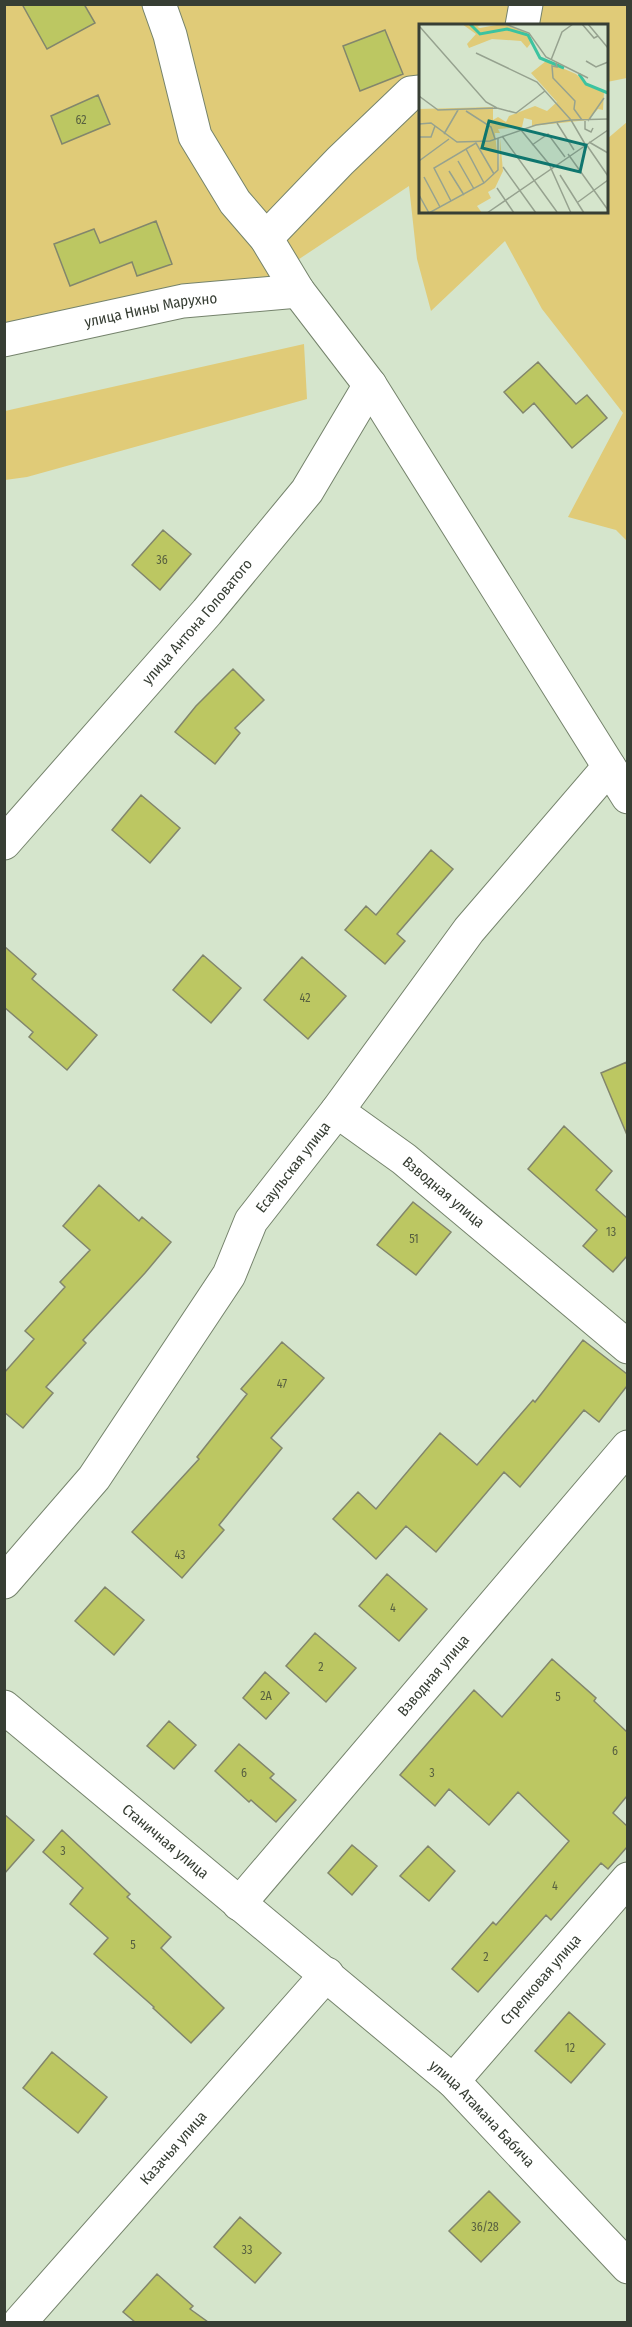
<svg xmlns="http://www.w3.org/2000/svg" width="632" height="2327" viewBox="0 0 632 2327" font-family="'Fira Sans Condensed',sans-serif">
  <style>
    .green { fill: #e0cb78 }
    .building { fill: #bcc762; stroke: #82866c; stroke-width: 1.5 }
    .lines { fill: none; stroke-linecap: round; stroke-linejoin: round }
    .minor-casing { stroke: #75836c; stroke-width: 35 }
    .minor { stroke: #fff; stroke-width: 33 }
    .labels { text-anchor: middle; stroke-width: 6; stroke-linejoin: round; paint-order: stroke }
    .number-label { font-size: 12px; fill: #586040 }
    .street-label { font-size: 15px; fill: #373e34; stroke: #e2f2d9 }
    .inset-river { fill: none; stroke: #3cc3a0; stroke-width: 3 }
    .inset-road { fill: none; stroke: #96a28f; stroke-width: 1.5 }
    .view { fill: #0f766e; fill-opacity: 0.15; stroke: #0f766e; stroke-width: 3 }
    .inset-edge { fill: none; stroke: #373e34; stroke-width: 3 }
  </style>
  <rect width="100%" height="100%" fill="#d5e5cc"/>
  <path class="green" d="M4 5H627V78L607 82 606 26H420V212H606L607 139 627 122V541L616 530 568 517 623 413 542 309 505 241 431 311 417 259 409 186 239 299 5 350Z
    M304 344 307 399 27 477 5 480V411Z"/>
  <path class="building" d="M22 4H84L95 23 47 49Z
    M385 30 403 74 360 91 343 46Z
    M98 95 110 124 62 144 51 116Z
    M156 221 172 264 137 276 132 262 70 286 54 244 94 229 100 243Z
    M538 362 576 404 587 395 607 418 572 448 534 403 523 413 504 392Z
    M163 530 191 554 160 590 132 565Z
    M233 669 264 700 235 728 240 733 215 764 175 732 196 706Z
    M141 795 180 828 150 863 112 830Z
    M431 850 453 869 397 934 405 941 385 964 345 930 366 906 376 915Z
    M4 946 36 974 32 979 97 1035 67 1070 29 1037 33 1032 4 1007Z
    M203 955 241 988 211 1023 173 990Z
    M302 957 346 996 308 1039 264 1000Z
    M627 1062V1135L601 1073Z
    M564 1126 612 1171 596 1190 627 1218V1256L613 1272 583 1246 597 1230 528 1169Z
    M99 1185 139 1221 142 1217 171 1242 145 1273 83 1340 86 1343 46 1387 53 1393 23 1428 4 1412V1373L34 1339 25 1331 65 1287 60 1282 90 1250 63 1226Z
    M413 1202 451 1232 416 1275 377 1245Z
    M583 1340 627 1374V1386L599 1422 584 1410 520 1487 504 1472 436 1552 406 1526 376 1559 333 1519 358 1492 376 1509 440 1433 477 1465 533 1400 535 1402Z
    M282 1342 324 1378 271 1438 282 1448 219 1525 224 1530 182 1578 132 1532 199 1459 197 1457 247 1394 241 1389Z
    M387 1574 427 1609 399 1641 359 1606Z
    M105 1587 144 1620 114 1655 75 1621Z
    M315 1633 356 1668 326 1702 286 1666Z
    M552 1659 596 1698 594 1701 627 1732V1796L613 1813 627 1826V1847L608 1869 601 1863 551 1920 546 1915 478 1992 452 1969 493 1922 496 1925 569 1841 518 1792 489 1825 449 1789 435 1806 400 1775 474 1690 502 1717Z
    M265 1672 289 1693 266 1719 243 1698Z
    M169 1721 196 1745 174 1769 147 1746Z
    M239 1744 274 1774 270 1778 296 1800 276 1822 251 1800 249 1802 215 1771Z
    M4 1814 34 1840 4 1874Z
    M62 1830 130 1894 127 1897 171 1937 161 1948 224 2008 191 2043 153 2008 154 2007 94 1954 108 1938 70 1904 83 1888 43 1852Z
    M352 1845 377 1866 352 1895 328 1873Z
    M428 1846 455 1871 429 1901 400 1876Z
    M569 2012 605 2044 571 2083 535 2051Z
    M52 2052 107 2097 78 2133 23 2088Z
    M489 2191 520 2222 481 2262 449 2231Z
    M240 2217 281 2253 255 2283 214 2247Z
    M157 2274 193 2306 190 2309 208 2322H135L123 2312Z"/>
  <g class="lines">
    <defs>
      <g id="minor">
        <path d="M159 4 170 35 195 136 235 202 266 238 298 291 370 385 628 797"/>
        <path d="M522 26 526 4"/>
        <path d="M266 238 340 161 411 93 420 92"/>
        <path id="s1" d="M4 340 183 301 298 291"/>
        <path id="s2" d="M4 843 207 612 307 491 370 385"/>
        <path id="s3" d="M337 1111 404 1159 628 1347"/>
        <path id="s4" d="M4 1582 94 1478 229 1275 251 1221 337 1111 469 930 609 767"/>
        <path id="s5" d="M4 1707 453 2081 628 2267"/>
        <path id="s6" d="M239 1904 628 1447"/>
        <path id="s7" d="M453 2081 628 1879"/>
        <path id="s8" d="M20 2322 327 1974"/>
      </g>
    </defs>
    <use href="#minor" class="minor-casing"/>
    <use href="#minor" class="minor"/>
  </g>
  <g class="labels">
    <g class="number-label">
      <text x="81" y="124">62</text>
      <text x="162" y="564">36</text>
      <text x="305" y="1002">42</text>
      <text x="611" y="1236">13</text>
      <text x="414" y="1243">51</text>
      <text x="282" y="1388">47</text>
      <text x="180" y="1559">43</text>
      <text x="393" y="1612">4</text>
      <text x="321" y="1671">2</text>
      <text x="266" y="1700">2А</text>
      <text x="558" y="1701">5</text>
      <text x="615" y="1755">6</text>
      <text x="244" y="1777">6</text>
      <text x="432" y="1777">3</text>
      <text x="63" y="1855">3</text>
      <text x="555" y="1890">4</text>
      <text x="133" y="1949">5</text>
      <text x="486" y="1961">2</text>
      <text x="570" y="2052">12</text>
      <text x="485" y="2231">36/28</text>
      <text x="247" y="2254">33</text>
    </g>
    <g class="street-label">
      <text dy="5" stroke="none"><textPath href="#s1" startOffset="150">улица Нины Марухно</textPath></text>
      <text dy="5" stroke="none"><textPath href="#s2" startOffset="294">улица Антона Головатого</textPath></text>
      <text dy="5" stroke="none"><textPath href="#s4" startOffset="508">Есаульская улица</textPath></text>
      <text dy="5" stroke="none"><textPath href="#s3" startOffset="134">Взводная улица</textPath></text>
      <text dy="5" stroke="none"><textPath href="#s6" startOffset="300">Взводная улица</textPath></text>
      <text dy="5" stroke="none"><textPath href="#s5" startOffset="210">Станичная улица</textPath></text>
      <text dy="5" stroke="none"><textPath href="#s7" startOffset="134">Стрелковая улица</textPath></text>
      <text dy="5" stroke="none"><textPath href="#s5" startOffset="628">улица Атамана Бабича</textPath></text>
      <text dy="5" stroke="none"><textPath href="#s8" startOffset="232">Казачья улица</textPath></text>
    </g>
  </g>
  <g transform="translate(419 24)">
    <rect width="189" height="189" fill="#d5e5cc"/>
    <path d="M43 0H64L58 3 61 4 83 0 107 8 112 19 108 24 102 17 73 15 50 24 48 20 57 10ZM127 37 157 50 171 63 185 67 184 86 179 85 169 96 113 102V96L105 94 103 103 79 105 81 109H76L80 148 81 114 84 147 76 164 69 168 72 174 58 182 63 189H0V85L74 83V103V96L79 93 87 98 90 92 116 82 128 87 138 78 112 49Z" fill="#e0cb78"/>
    <path class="inset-river" d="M51 0 61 10 88 5 109 11 121 34 145 44M160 50 167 60 189 69"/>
    <path class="inset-road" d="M86 0 110 9 127 33 169 54M163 0 175 14 179 12M169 0 189 24M1 3 67 78 78 84 97 89 126 67M57 29 118 58 152 96 166 120M132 36 143 8 154 0M167 37 177 43 189 38M137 39 138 43 133 42 134 54 156 77 155 85 163 96M0 72 19 86 78 84M47 87 72 103 76 115M166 97V105L172 108 174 104M169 97 185 74M138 99 155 126M0 100 12 99 38 118 71 117 117 101 152 96 189 95M102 106 130 140 152 189M25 110 39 86M83 112 138 188M0 113H12L16 102M170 118 189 129M167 120 189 152M113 121 129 110 146 133M47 125 57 119 75 150M149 130 189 186M0 137 30 115M39 137 55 165M84 143 117 189M30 147 45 171M141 151 165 189M5 153 21 183M78 164 95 189M0 171 10 189 65 159 79 146V114M32 177 15 144 47 125 65 159M159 178 189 156M68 189 189 106"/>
    <path class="view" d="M70 97 167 121 161 148 63 124Z"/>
    <rect width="189" height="189" class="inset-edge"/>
  </g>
  <rect width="632" height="2327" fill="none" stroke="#373e34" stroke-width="12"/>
</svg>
